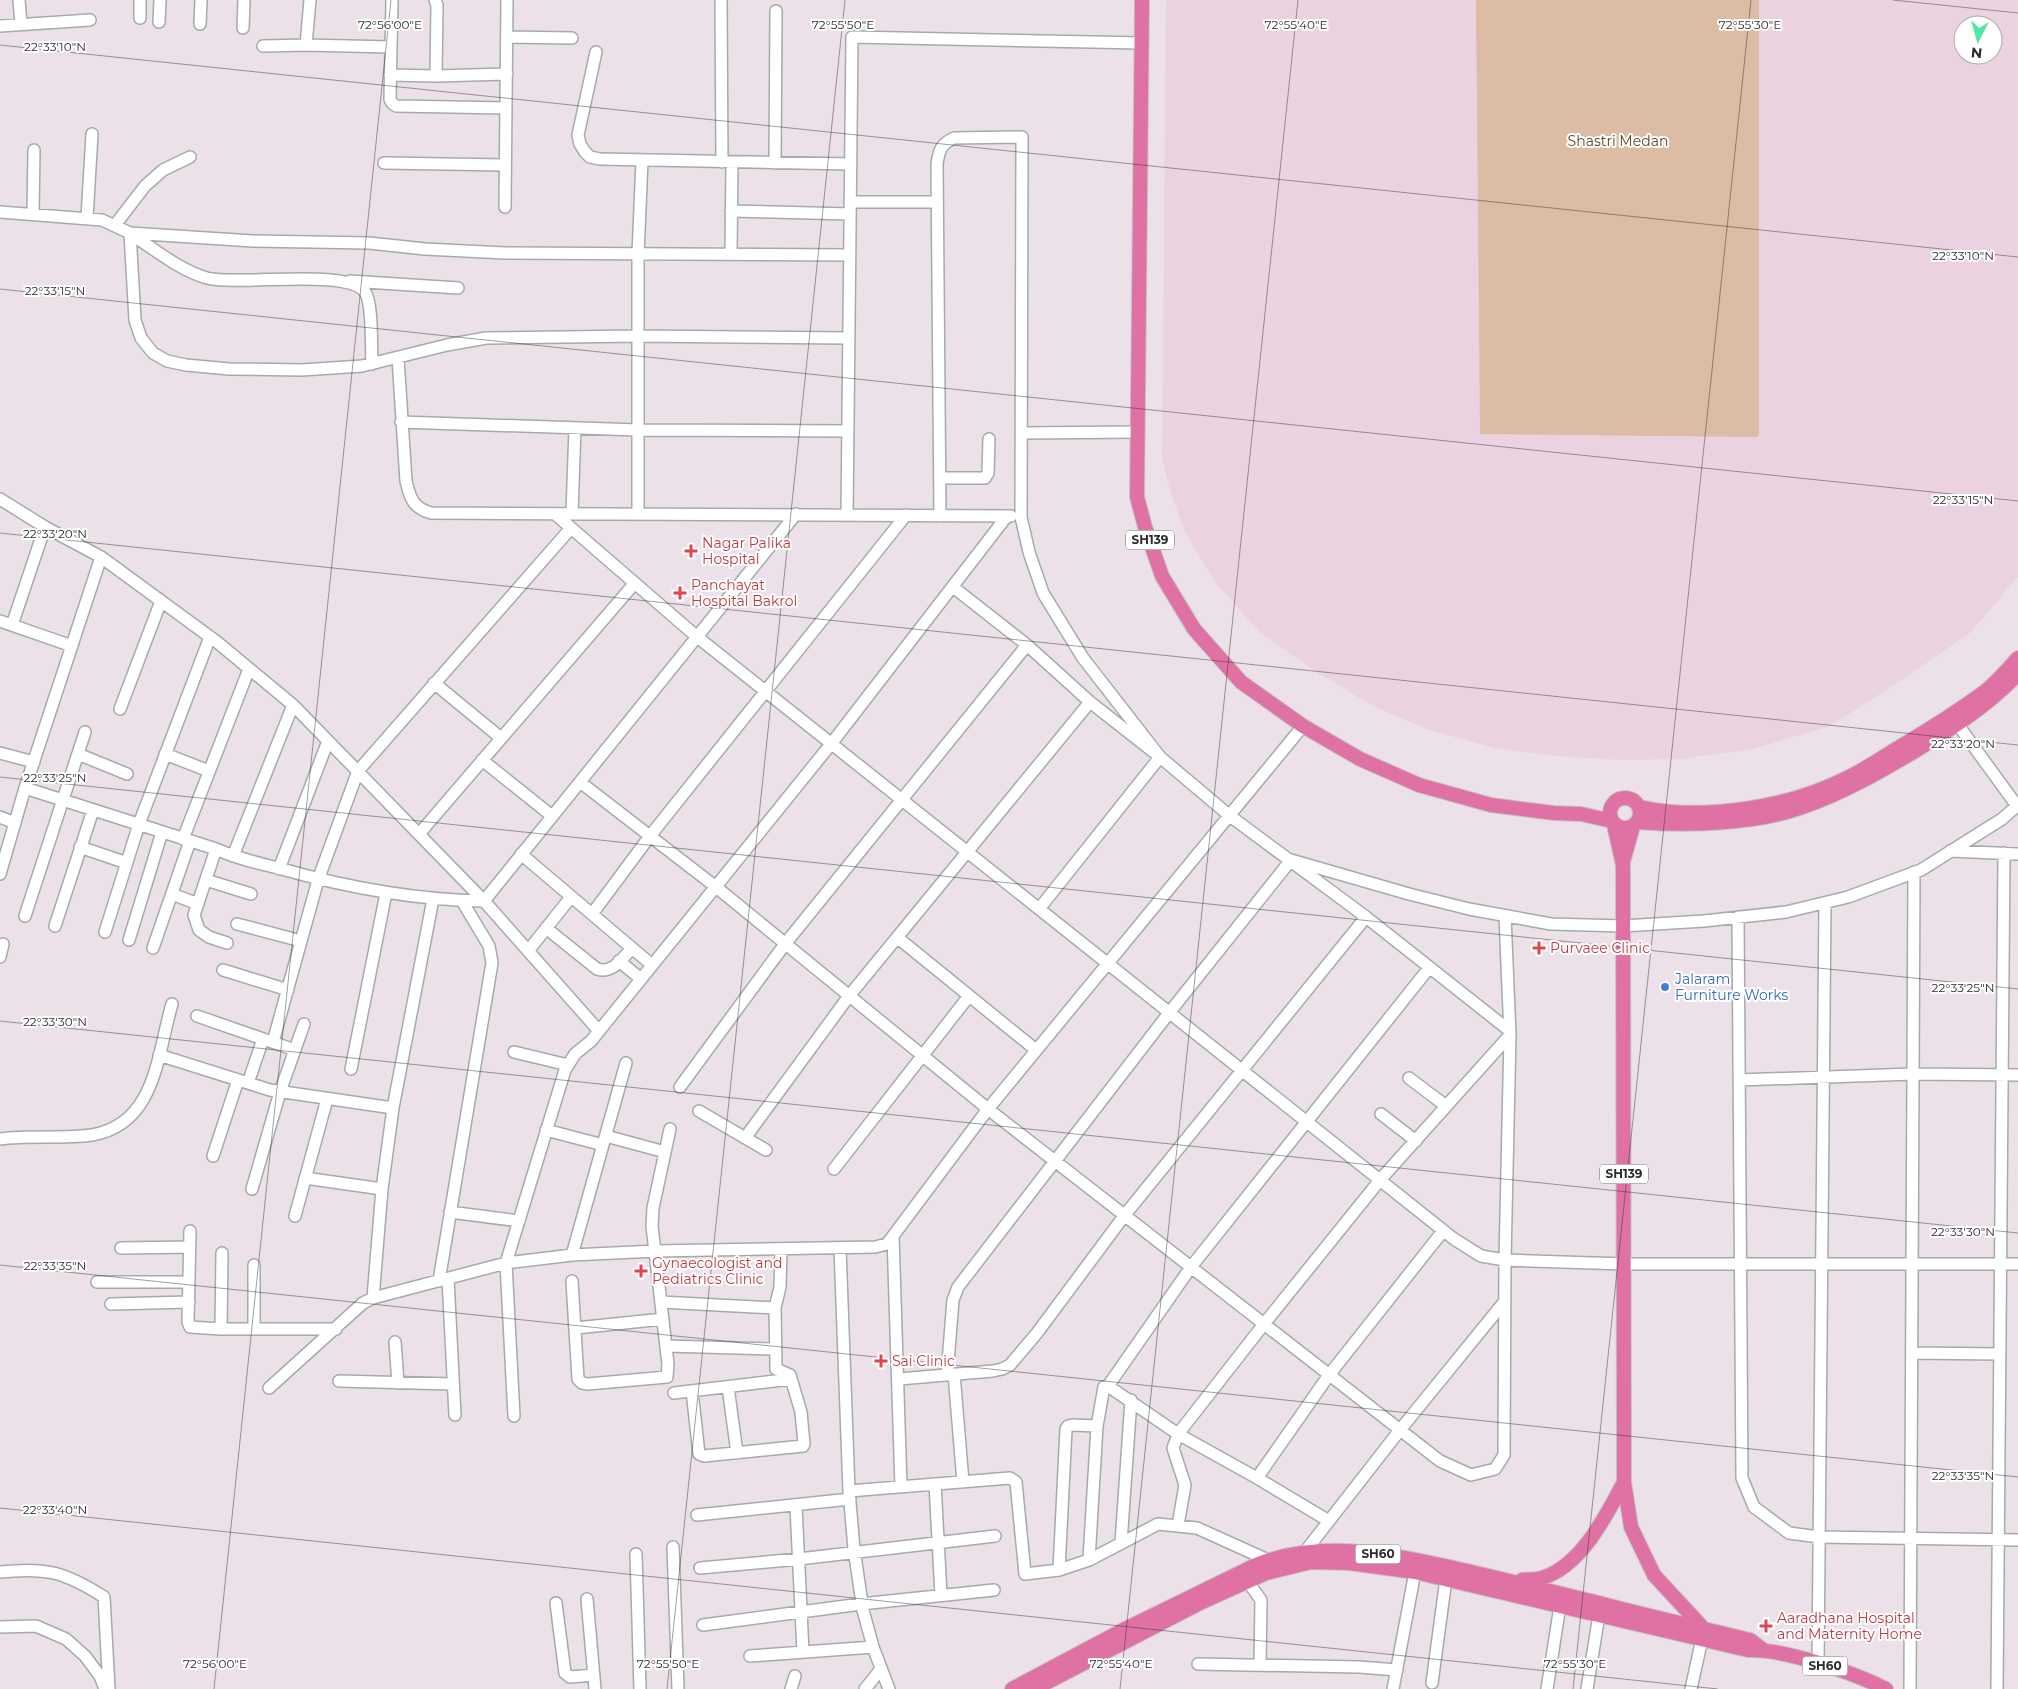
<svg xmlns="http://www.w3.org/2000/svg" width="2018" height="1689" viewBox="0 0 2018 1689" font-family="Montserrat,sans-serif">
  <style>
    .education { fill: #ebd2e0; fill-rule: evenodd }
    .green { fill: #dcbca4 }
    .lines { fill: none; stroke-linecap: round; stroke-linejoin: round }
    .minor-casing { stroke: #a3aca8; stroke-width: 14 }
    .major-casing { stroke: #c4c4c4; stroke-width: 16 }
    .minor { stroke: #fff; stroke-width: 11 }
    .major { stroke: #e071a5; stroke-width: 14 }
    .ticks { fill: none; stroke: #2c2c2c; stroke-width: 1; stroke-opacity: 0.45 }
    .health-dot { fill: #e0444e; stroke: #fff; stroke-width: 2 }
    .shop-dot { fill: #3f7fe0; stroke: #fff; stroke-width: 2 }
    .labels { text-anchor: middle; stroke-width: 4; stroke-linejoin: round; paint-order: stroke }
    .shield { fill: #fff; stroke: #6b6b6b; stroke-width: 1 }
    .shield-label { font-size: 12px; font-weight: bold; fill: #2c2c2c }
    .park-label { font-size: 14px; fill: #624624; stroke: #fff }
    .health-label { font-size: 14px; fill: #be3a42; stroke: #fff; text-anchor: start }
    .shop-label { font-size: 14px; fill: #366cbe; stroke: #fff; text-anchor: start }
    .ticks-label { font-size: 12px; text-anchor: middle; fill: #2c2c2c; stroke: #fff; stroke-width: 4; stroke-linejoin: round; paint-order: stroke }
  </style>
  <rect width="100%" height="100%" fill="#ece1e8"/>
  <path class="education" d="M1166 0H2018V577L1971 632 1905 678 1830 726 1753 749 1682 759 1619 760 1554 756 1494 748 1426 729 1371 705 1318 673 1259 632 1216 583 1185 533 1169 487 1162 458ZM1963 25H1993V55H1963Z"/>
  <path class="green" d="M1476 0H1759V433L1758 437 1480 434Z"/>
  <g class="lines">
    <defs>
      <path id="minor" d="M19 0 21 24
        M435 0 437 5 436 76
        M721 0 722 162
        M140 18V0
        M159 22 160 0
        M200 24 201 0
        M0 26 90 20
        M243 28 244 0
        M507 37 572 38
        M306 45 310 0
        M263 46 306 45 391 47 392 0
        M391 47 390 99 392 103 396 106 506 108
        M596 52 578 135 580 144 585 152 590 157 600 159 851 164
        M390 75 436 76 507 74
        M384 163 505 165
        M775 163 776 11
        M850 202H937
        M505 207 507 0
        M731 211 850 214
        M0 212 102 220 130 233 135 320 141 338 153 353 167 361 186 365 229 369 302 370 362 366 447 345 486 338 638 336 849 338
        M33 214 34 150
        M87 218 92 134
        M115 225 145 186 163 170 190 157
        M130 233 253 241 369 243 425 249 505 253 850 255
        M131 234C156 250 179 270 207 278 239 286 348 268 365 292 373 303 371 349 372 364
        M731 254 732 162
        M350 281 458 288
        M398 358 406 481C410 498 413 508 431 513L1011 516
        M401 422 638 430 847 431
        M1022 433 1137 432
        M940 478H985L988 473 989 439
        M0 499 45 527 101 557 217 642 293 705 484 901 599 1031
        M572 513 575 428
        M555 514 696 636 1454 1239 1481 1256 1505 1260 1624 1264H2018
        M638 514V254L642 161
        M847 515 852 37 1142 43
        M940 516 937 164C939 150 941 144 954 138L1022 137 1021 517 1029 552 1043 593 1083 658 1160 757 1039 909
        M953 587 1027 645 1090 702 1160 757 1230 816 1366 917 1510 1031
        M0 621 72 646
        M12 625 45 527
        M434 683 501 738
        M120 709 161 601
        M1953 718 2017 806
        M0 753 34 762
        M78 754 127 774
        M165 754 209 771
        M482 760 552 816
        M580 782 716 887 988 1109 1440 1461 1471 1475 1495 1469 1504 1455 1505 1260 1510 1035 1505 916
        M25 788 216 849C236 858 257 863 278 868 345 887 413 900 484 901
        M0 817 15 823
        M419 834 634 584
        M183 839 249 669
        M80 847 127 863
        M216 849 194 915 199 930 209 937 227 943
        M1950 851 2018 854
        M521 854 652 965
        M233 856 293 705
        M279 869 328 741
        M0 874 25 788 101 557
        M206 880 251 894
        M172 894 198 904
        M484 901 796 514
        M592 914 650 836 906 515
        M25 916 85 732
        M1738 917 1742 1478 1754 1507 1789 1533 1819 1537 2018 1540
        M237 924 301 941
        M55 926 93 810
        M546 928 597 969C612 974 622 959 632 948
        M105 932 139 824 210 637
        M898 938 1036 1050
        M129 940 162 832
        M153 948 190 841
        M528 951 571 897
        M0 957 3 944
        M619 961 641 979
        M223 970 288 990
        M197 1016 295 1050
        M273 1042 318 880 358 771 571 528
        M514 1052 568 1065
        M159 1055 270 1090 393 1108
        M351 1069 386 893
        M1409 1078 1446 1106
        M1739 1080 1913 1074 2018 1075
        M248 1083 263 1039
        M680 1087 785 944 1027 645
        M699 1111 766 1150
        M1381 1114 1416 1141
        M546 1130 603 1145
        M606 1136 665 1152
        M745 1138 849 996 1090 702
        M0 1139C30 1135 62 1139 92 1135 156 1124 157 1055 172 1004
        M213 1156 238 1080
        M834 1169 969 996
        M305 1178 382 1189
        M252 1189 280 1092 304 1024
        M450 1212 519 1221
        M295 1216 327 1099
        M190 1231 188 1322 190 1327 221 1329H336
        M893 1236 901 1487
        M121 1248 190 1247
        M840 1248 849 1491 854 1549 863 1610 873 1647 889 1689
        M572 1255 626 1063
        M254 1265V1328
        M448 1279 455 1415
        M439 1281 492 963 489 946 462 901
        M572 1281 578 1379 582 1383 588 1384 667 1377 668 1364 652 1226 653 1208 670 1129
        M97 1282H189
        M373 1298 382 1189 393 1108 433 899
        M661 1302 775 1308
        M111 1304 189 1302
        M576 1328 663 1319
        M221 1329 222 1253
        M395 1342 398 1383
        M666 1346 775 1349
        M1912 1353 2000 1354
        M954 1374 963 1482
        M947 1375 953 1300 958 1287 1169 1013 1291 860 1409 894 1469 909 1551 924 1623 926 1704 921 1786 912 1848 897 1921 870 2002 819 2018 805
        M899 1379 993 1371 1002 1369 1010 1365 1037 1333 1124 1216 1366 917
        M339 1381 453 1384
        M1108 1386 1178 1434 1257 1478 1329 1521
        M728 1387 737 1453
        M269 1388 363 1303 373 1298 506 1263 572 1255 656 1251 875 1247 887 1244 988 1109 1303 726
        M692 1391 699 1454 704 1456 803 1446 804 1444 801 1412 790 1375 776 1369V1365L775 1308 780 1287 781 1249
        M674 1393 791 1379
        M514 1416 506 1263 565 1070 575 1054 591 1041 831 744 1007 516
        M1257 1478 1329 1375 1443 1231
        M935 1484 941 1595
        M849 1491 1010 1478 1016 1482 1025 1574 1059 1570 1089 1560 1158 1524 1197 1528 1268 1560
        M796 1506 803 1652
        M697 1515 850 1499
        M1178 1525 1185 1485 1173 1448 1178 1434 1264 1324 1380 1180 1510 1035
        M1121 1543 1131 1400
        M673 1547 678 1689
        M1304 1553 1400 1430 1505 1301
        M636 1554 640 1689
        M1089 1560 1097 1426 1104 1387 1108 1386 1191 1267 1429 968
        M700 1568 799 1559 995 1536
        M1059 1570 1066 1429 1068 1426 1072 1425 1097 1426
        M0 1572C46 1567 65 1572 104 1597L109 1689
        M1248 1582 1261 1600 1260 1665
        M587 1599 595 1689
        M556 1603 565 1673 570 1677 594 1675
        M703 1625 861 1604 994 1590
        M0 1627 36 1626 66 1639 85 1656 100 1676 105 1689
        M750 1656 873 1647
        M1818 1663 1825 903
        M1198 1664 1359 1667 1397 1670
        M1432 1683 1446 1579
        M791 1689 795 1676
        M865 1689 881 1669
        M1393 1689 1415 1572
        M1547 1689 1560 1606
        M1587 1689 1599 1615
        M1691 1689 1702 1639
        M1910 1689 1914 872
        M1997 1689 2004 853"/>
      <path id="major" d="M1142 0 1137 497 1145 527 1162 576 1194 629 1241 682 1303 726 1360 759 1419 785 1491 805 1554 813 1581 814 1612 821
        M1610 813a15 15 0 1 1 30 0a15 15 0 1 1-30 0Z
        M1639 807C1703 821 1788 808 1847 778 1866 769 1884 756 1903 745 1930 729 1957 712 1983 693 1996 683 2007 670 2018 658
        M1638 822C1686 826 1754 824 1800 808 1841 794 1878 773 1915 751 1953 728 1987 706 2018 674
        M1614 825 1623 865 1624 1482 1631 1527 1654 1575 1703 1628 1702 1639
        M1623 862 1633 826
        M1522 1580C1528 1579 1536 1580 1542 1578 1581 1566 1606 1516 1624 1482
        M1012 1689 1125 1629 1256 1565C1320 1539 1389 1554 1454 1568 1500 1578 1545 1590 1591 1601 1643 1615 1697 1627 1750 1640L1762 1649
        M1034 1689 1202 1602 1266 1573 1311 1562 1349 1563 1415 1572 1748 1650C1785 1649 1852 1672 1886 1689"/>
    </defs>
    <use href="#minor" class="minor-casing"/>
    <use href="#major" class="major-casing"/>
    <use href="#minor" class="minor"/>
    <use href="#major" class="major"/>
  </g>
  <path class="ticks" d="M1893 0 2018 13M0 45 2018 257M0 289 2018 501M0 533 2018 745M0 777 2018 989M0 1021 2018 1233M0 1265 2018 1477M0 1508 1718 1689M214 1689 391 0M667 1689 845 0M1120 1689 1298 0M1573 1689 1751 0"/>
  <g class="health-dot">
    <path d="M688.5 543.5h5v5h5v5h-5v5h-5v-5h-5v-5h5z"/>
    <path d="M677.5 585.5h5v5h5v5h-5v5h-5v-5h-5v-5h5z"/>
    <path d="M1536.5 940.5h5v5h5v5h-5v5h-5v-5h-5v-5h5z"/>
    <path d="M638.5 1263.5h5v5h5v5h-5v5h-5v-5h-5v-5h5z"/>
    <path d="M878.5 1353.5h5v5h5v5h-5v5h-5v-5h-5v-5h5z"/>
    <path d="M1763.5 1618.5h5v5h5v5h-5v5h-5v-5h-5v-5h5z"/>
  </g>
  <circle class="shop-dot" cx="1665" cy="987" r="5"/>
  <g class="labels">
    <g class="shield">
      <rect x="1126" y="530.5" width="48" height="19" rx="4"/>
      <rect x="1600" y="1164.5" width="48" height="19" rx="4"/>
      <rect x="1355.5" y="1544.5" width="45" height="19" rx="4"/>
      <rect x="1802.5" y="1656.5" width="45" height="19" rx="4"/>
    </g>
    <g class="shield-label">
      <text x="1150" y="544">SH139</text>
      <text x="1624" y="1178">SH139</text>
      <text x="1378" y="1558">SH60</text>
      <text x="1825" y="1670">SH60</text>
    </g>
    <g class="park-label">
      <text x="1618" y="146">Shastri Medan</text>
    </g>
    <g class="health-label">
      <text x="702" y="548">Nagar Palika<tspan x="702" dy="16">Hospital</tspan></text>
      <text x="691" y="590">Panchayat<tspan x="691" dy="16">Hospital Bakrol</tspan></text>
      <text x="1550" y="953">Purvaee Clinic</text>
      <text x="652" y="1268">Gynaecologist and<tspan x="652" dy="16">Pediatrics Clinic</tspan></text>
      <text x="892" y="1366">Sai Clinic</text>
      <text x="1777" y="1623">Aaradhana Hospital<tspan x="1777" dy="16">and Maternity Home</tspan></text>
    </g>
    <g class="shop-label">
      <text x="1675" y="984">Jalaram<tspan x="1675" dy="16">Furniture Works</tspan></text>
    </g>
  </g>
  <g class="ticks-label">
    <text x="390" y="29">72°56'00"E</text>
    <text x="843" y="29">72°55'50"E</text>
    <text x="1296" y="29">72°55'40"E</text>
    <text x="1750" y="29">72°55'30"E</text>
    <text x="55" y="51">22°33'10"N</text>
    <text x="1963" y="260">22°33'10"N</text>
    <text x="55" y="295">22°33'15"N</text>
    <text x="1963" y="504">22°33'15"N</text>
    <text x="55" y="538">22°33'20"N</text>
    <text x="1963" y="748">22°33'20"N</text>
    <text x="55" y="782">22°33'25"N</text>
    <text x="1963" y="992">22°33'25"N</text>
    <text x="55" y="1026">22°33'30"N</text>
    <text x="1963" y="1236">22°33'30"N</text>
    <text x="55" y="1270">22°33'35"N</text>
    <text x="1963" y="1480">22°33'35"N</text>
    <text x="55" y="1514">22°33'40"N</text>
    <text x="215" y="1668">72°56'00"E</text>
    <text x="668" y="1668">72°55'50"E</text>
    <text x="1121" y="1668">72°55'40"E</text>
    <text x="1575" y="1668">72°55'30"E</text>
  </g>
  <g transform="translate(1978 40) rotate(186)"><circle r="24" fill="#ffffff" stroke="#ababab"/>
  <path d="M0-4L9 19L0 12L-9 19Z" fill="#55e5a8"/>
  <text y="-8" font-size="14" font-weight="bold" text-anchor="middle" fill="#2c2c2c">N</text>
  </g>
</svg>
